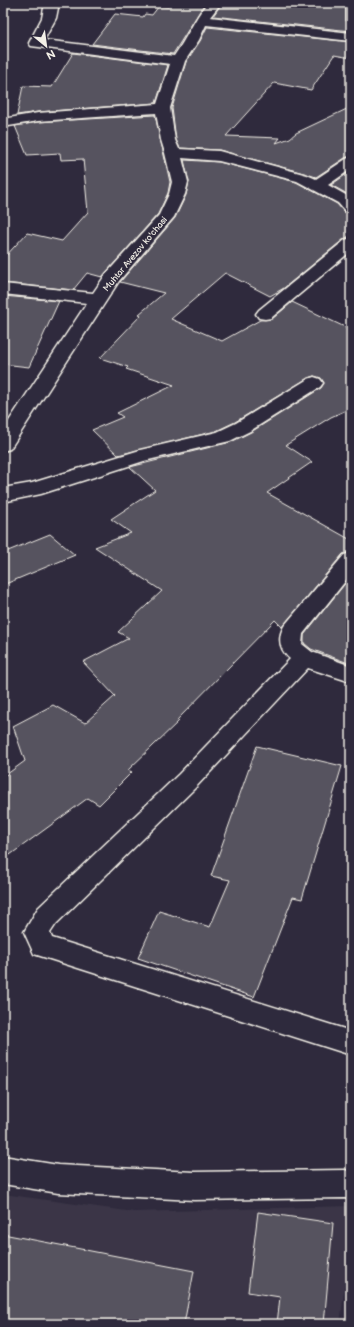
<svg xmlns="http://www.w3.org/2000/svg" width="354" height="1327" viewBox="0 0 354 1327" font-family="'Balsamiq Sans',sans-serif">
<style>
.built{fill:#3b3647}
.building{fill:#56525f;stroke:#f4f1e8}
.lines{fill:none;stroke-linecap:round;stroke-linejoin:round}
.minor-casing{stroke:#f4f1e8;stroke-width:3}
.minor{fill:#2f2a3d;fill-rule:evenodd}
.labels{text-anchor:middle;stroke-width:3;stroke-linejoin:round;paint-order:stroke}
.far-street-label{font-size:9px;fill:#f4f1e8;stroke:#2f2a3d}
</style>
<rect width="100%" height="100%" fill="#2f2a3d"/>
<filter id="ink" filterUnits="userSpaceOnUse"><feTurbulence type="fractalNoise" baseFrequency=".025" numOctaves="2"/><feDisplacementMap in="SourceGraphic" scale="8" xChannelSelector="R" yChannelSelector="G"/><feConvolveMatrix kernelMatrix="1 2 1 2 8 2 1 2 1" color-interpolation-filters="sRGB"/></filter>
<g filter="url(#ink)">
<path class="built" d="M 3,1194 L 134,1212 L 351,1206 L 351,1232 L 340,1324 L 3,1324 Z"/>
<path class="building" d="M 172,3 L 205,3 L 173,54 L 92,44 L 115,14 L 143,17 L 145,14 L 152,15 L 159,6 L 168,7 Z
M 222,3 L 346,5 L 346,21 L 351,21 L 351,31 L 213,16 Z
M 207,27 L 351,42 L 351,58 L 334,55 L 311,90 L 274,83 L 226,136 L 280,138 L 276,143 L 290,138 L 296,133 L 351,107 L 351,156 L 345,158 L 316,177 L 307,174 L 219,150 L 180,148 L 176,140 L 172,108 L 186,62 L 200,41 Z
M 73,53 L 168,65 L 156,103 L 38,112 L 17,115 L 23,86 L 52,87 Z
M 155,115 L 170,182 L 168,193 L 158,214 L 102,277 L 87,273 L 73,290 L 3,283 L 3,259 L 27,233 L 62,241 L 88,212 L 83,159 L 61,160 L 60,153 L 27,155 L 15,126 L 38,122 Z
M 184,160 L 219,162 L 296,182 L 337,204 L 344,212 L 351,214 L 351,235 L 344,239 L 284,288 L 270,296 L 225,273 L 171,319 L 222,341 L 260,320 L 272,319 L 292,302 L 351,330 L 351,408 L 331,417 L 286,445 L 312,462 L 267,493 L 351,540 L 351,552 L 343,554 L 282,627 L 275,620 L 177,720 L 179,721 L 128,770 L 132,772 L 99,805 L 88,798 L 3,860 L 3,777 L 25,761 L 13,726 L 53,705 L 85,723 L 115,696 L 83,662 L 129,638 L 118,632 L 162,591 L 95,547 L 131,533 L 111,519 L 155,490 L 130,467 L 231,442 L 251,432 L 321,388 L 324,383 L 321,378 L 314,376 L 308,378 L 235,422 L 216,431 L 118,455 L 92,430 L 123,417 L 117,413 L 174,385 L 126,369 L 128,367 L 100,358 L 141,315 L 139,314 L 164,293 L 120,282 L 175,218 L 186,195 L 189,182 Z
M 351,171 L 351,196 L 331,185 Z
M 3,296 L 59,301 L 29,367 L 3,364 Z
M 50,534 L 75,555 L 3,585 L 3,553 Z
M 351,576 L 351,664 L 311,649 L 304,643 L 304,635 Z
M 257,746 L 342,766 L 302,899 L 293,897 L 254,997 L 138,958 L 159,911 L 210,927 L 230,880 L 211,876 Z
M 258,1212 L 333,1223 L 324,1324 L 277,1324 L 280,1297 L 248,1292 Z
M 3,1234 L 194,1271 L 184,1324 L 3,1324 Z"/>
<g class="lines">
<defs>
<path id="minor" d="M 45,3 L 59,3 L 56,18 L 44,40 L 174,56 C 186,39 194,20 207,3 L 221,3 L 210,17 L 351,33 L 351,41 L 206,25 L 199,40 L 185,61 L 170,108 L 175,140 L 179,149 L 219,151 L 307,175 L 316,179 L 346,159 L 351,157 L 351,169 L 328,185 L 351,198 L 351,213 L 345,211 L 338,203 L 297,181 L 219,161 L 182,158 L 188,182 L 185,194 L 174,217 L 119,281 L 10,449 L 3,451 L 3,430 L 87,303 L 3,294 L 3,284 L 93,293 L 106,274 L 159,215 L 169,194 L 172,182 L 165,153 L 161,140 L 156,113 L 38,121 L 3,127 L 3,119 L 38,113 L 157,104 L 170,64 L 31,46 L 29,43 L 42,18 Z
M 351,238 L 351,251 L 271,318 L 265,319 L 259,318 L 256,314 L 259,310 L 345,240 Z
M 314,377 L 320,379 L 323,383 L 320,387 L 250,431 L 230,441 L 144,461 L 41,494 L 3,502 L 3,488 L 32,483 L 140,450 L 217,432 L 236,423 L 308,379 Z
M 351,553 L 351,574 L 303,634 L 302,644 L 312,652 L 351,666 L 351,682 L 308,668 L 195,788 L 56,924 L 50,933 L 52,938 L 351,1031 L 351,1055 L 34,954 L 24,932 L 38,908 L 179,774 L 290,659 C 280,650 277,639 284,626 L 344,555 Z
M 3,1156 L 58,1165 L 194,1172 L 345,1170 L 351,1172 L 351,1200 L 345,1198 L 194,1200 L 58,1193 L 3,1184 Z"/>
</defs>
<use href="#minor" class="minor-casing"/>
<use href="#minor" class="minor"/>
</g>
</g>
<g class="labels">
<g class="far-street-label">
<text transform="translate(135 254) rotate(-50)" y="3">Muhtar Avezov ko'chasi</text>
</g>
</g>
<rect width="354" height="1327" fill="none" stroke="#2f2a3d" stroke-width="16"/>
<rect x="8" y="8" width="338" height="1311" fill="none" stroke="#f4f1e8" stroke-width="1.5" filter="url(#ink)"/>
<g transform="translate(46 46) rotate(151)" stroke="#2f2a3d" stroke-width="3" paint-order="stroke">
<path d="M0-3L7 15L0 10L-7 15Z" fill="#f4f1e8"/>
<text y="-6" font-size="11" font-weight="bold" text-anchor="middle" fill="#f4f1e8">N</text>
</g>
</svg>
